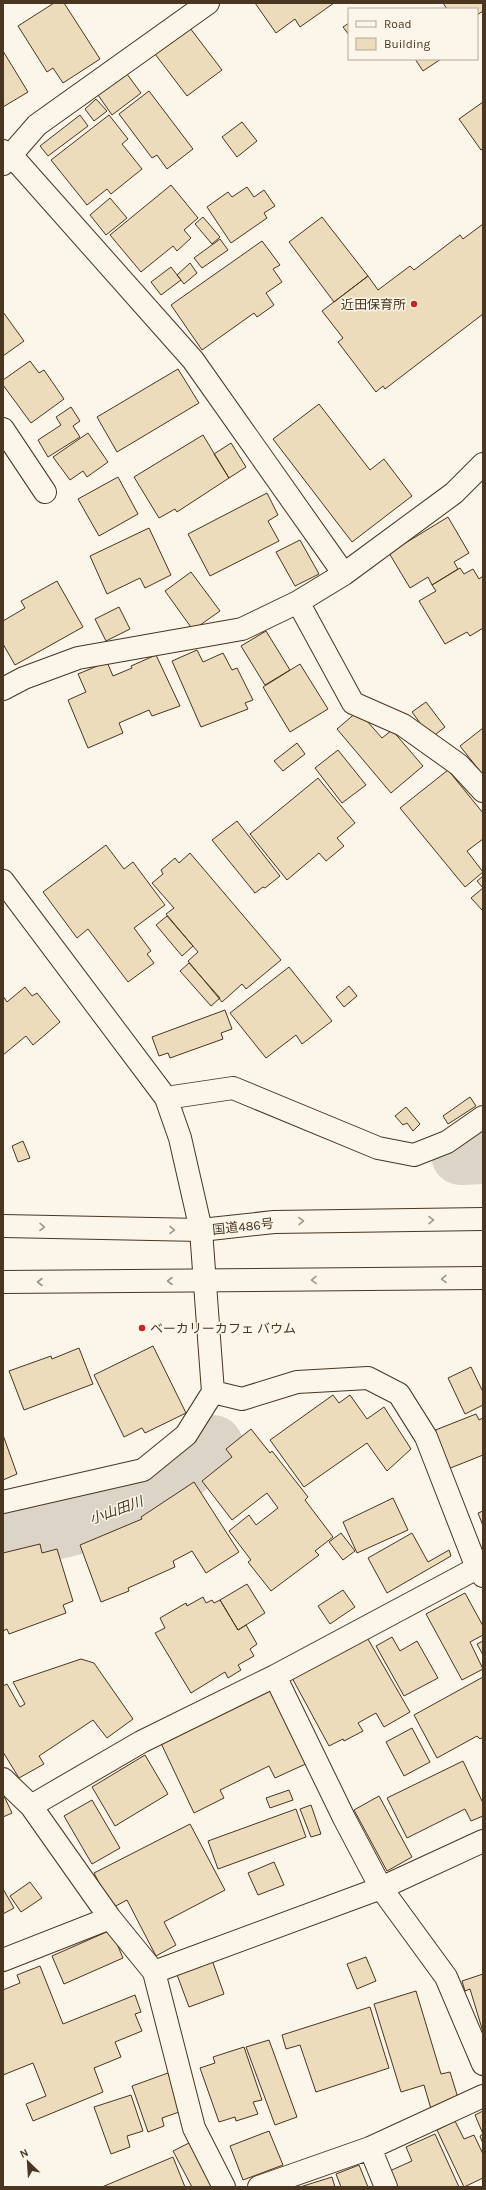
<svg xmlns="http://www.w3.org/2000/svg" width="486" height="2190" viewBox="0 0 486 2190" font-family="Karla,'Noto Sans JP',sans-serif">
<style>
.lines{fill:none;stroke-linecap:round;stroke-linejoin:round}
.river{stroke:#dcd4c6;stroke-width:60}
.building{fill:#ecdcbc;stroke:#4a3520}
.minor-casing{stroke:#4a3520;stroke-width:24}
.trunk-casing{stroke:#4a3520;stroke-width:24}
.minor{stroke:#fbf6e9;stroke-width:22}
.trunk{stroke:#fbf6e9;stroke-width:22}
.oneway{stroke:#a29684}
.poi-dot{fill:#c62828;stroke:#fbf6e9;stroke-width:1.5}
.labels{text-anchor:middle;stroke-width:3;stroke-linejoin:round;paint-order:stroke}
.poi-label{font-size:13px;fill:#4a3520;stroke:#fbf6e9;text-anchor:end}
.street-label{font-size:13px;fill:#4a3520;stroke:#fbf6e9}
.water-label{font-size:14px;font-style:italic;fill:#4a3520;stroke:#fbf6e9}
</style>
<rect width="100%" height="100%" fill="#fbf6e9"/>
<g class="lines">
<path class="river" d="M 461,1155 L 483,1154
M 3,1542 L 74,1525 L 144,1502 L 213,1445"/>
</g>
<path class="building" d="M 54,3 L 64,3 L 100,59 L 63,83 L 53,68 L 47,72 L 18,26 Z
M 255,3 L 334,3 L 300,27 L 295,19 L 276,33 Z
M 443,3 L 483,3 L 483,11 L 477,15 L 477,9 L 447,9 Z
M 349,23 L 349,35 L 343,27 Z
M 190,28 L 222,70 L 187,96 L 155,54 Z
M 3,51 L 28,92 L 3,107 Z
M 415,59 L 441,59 L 423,71 Z
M 127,74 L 141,93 L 112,115 L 98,95 Z
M 149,91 L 193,149 L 167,169 L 157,155 L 152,158 L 119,114 Z
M 96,99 L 107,111 L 94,121 L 85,109 Z
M 483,102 L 483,149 L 481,150 L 459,119 Z
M 80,115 L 88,126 L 48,156 L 40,146 Z
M 109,115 L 128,139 L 122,144 L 142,169 L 111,194 L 107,189 L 87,205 L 51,160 Z
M 242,122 L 257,141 L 237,157 L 222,137 Z
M 171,185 L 198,218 L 184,230 L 191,238 L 177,251 L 173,246 L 141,272 L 110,235 Z
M 247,187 L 254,197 L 264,190 L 275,206 L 264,213 L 267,218 L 231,243 L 207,207 L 228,192 L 232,197 Z
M 110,198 L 127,218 L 106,235 L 90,215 Z
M 203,217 L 220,237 L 212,244 L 195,224 Z
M 322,217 L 368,276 L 334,302 L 289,242 Z
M 483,224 L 483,314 L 385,389 L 383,386 L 376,392 L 338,342 L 343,338 L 322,311 L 368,276 L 378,290 L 410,266 L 414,270 L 460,235 L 463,239 Z
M 220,239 L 228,250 L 202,268 L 194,258 Z
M 262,241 L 280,265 L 273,269 L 282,282 L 266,293 L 274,305 L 257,317 L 254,313 L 202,350 L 171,305 Z
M 190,263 L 197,273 L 184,284 L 177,275 Z
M 171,267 L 181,280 L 161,295 L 151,282 Z
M 3,312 L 24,341 L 3,356 Z
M 30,361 L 39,373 L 44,370 L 64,399 L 31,423 L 3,385 L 3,380 Z
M 178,369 L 199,403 L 117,452 L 97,417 Z
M 319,404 L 370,470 L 384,459 L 412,496 L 352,542 L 273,439 Z
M 71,407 L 80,421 L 73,426 L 80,437 L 48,457 L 38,440 L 61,425 L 56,417 Z
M 88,433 L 108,462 L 87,477 L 83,471 L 70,480 L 53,457 Z
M 203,435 L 229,478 L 177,512 L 175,509 L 159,518 L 134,477 Z
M 231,443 L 246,467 L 229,478 L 214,454 Z
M 118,477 L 138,514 L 99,536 L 78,499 Z
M 267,493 L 278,515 L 268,521 L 279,541 L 210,576 L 188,534 Z
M 448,517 L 469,553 L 454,562 L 458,569 L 432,585 L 428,577 L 410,588 L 389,553 Z
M 149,528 L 171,575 L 145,588 L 140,578 L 107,594 L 90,556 Z
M 300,540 L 319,574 L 295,586 L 276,552 Z
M 460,568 L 464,574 L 473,569 L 479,579 L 483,576 L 483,628 L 470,636 L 467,632 L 445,644 L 419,601 L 436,591 L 432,585 Z
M 191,572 L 220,611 L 193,630 L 165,591 Z
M 57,581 L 83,627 L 15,665 L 3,644 L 3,621 L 25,608 L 21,601 Z
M 119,607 L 130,629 L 106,641 L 95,619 Z
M 266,631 L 290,670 L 265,685 L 241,646 Z
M 197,650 L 203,662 L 223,653 L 232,670 L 237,668 L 253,700 L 245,703 L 248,709 L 201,727 L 172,661 Z
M 156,655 L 180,706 L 152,716 L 149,710 L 119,723 L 123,733 L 88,748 L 68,700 L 86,692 L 78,674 L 107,662 L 113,676 L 132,668 L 131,666 Z
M 300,664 L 328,709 L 290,732 L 263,687 Z
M 426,702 L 445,727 L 431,738 L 412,712 Z
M 358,711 L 382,738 L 392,730 L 423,766 L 391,793 L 337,729 Z
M 483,728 L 483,775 L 460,746 Z
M 297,743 L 305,754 L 283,771 L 274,761 Z
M 338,750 L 366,785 L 342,803 L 315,768 Z
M 448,770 L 483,813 L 483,839 L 467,851 L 483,872 L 465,887 L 400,808 Z
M 318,778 L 355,823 L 337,838 L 344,846 L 326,861 L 319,853 L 287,880 L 250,834 Z
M 237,821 L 280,876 L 265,888 L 263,887 L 255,893 L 212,840 Z
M 106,845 L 124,869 L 133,862 L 165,905 L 134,928 L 151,951 L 147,954 L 154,963 L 128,982 L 88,929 L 77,938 L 43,892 Z
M 190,853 L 281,960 L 246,989 L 242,984 L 222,1002 L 188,961 L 198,952 L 166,914 L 174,908 L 152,883 L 163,874 L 161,870 L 175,858 L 179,863 Z
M 483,876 L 483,888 L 477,881 Z
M 483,888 L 483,911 L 471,898 Z
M 167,916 L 193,946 L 182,956 L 156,925 Z
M 189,963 L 220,998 L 211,1006 L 180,971 Z
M 289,967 L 332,1021 L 302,1044 L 296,1035 L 266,1058 L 230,1013 Z
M 349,986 L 357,996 L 344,1007 L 336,997 Z
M 25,987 L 32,996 L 37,993 L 60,1022 L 33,1045 L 26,1036 L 3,1055 L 3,996 L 7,1002 Z
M 225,1010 L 232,1029 L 221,1033 L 223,1039 L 170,1058 L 168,1053 L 159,1056 L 152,1037 Z
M 470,1097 L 476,1106 L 448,1124 L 443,1116 Z
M 406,1107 L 420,1124 L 413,1131 L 407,1123 L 403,1125 L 395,1116 Z
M 23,1141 L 30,1158 L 18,1162 L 12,1146 Z
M 153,1346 L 186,1413 L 145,1433 L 142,1428 L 124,1437 L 94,1375 Z
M 79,1348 L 93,1384 L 24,1410 L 9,1371 L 51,1356 L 52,1359 Z
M 471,1367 L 483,1392 L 483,1405 L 465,1414 L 448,1378 Z
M 333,1395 L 339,1403 L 350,1395 L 367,1419 L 384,1407 L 411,1449 L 387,1471 L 367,1443 L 304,1487 L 270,1440 Z
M 476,1414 L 479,1420 L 483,1418 L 483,1455 L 448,1469 L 433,1431 Z
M 251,1429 L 270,1453 L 272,1451 L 308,1497 L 305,1500 L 333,1537 L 315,1551 L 319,1555 L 271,1591 L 248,1562 L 251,1560 L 229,1531 L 249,1515 L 256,1525 L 278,1508 L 267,1493 L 232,1520 L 202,1481 L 232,1457 L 226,1449 Z
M 3,1435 L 17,1474 L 3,1480 Z
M 194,1482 L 239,1552 L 206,1573 L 192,1551 L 173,1561 L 175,1567 L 128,1588 L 129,1591 L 101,1602 L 80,1545 L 142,1519 L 141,1517 Z
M 393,1498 L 408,1530 L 357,1553 L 343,1522 Z
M 483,1511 L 483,1526 L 478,1513 Z
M 341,1533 L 355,1551 L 343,1560 L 329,1542 Z
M 412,1533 L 428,1562 L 449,1550 L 451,1556 L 387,1593 L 368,1558 Z
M 40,1544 L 42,1553 L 57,1549 L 73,1601 L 63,1605 L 66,1613 L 9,1634 L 7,1629 L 3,1631 L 3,1553 Z
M 247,1584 L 265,1613 L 238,1630 L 220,1600 Z
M 343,1590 L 355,1607 L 330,1624 L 318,1606 Z
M 465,1593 L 483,1626 L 483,1635 L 470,1642 L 483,1669 L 462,1680 L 426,1614 Z
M 203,1597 L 206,1603 L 212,1600 L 214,1603 L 220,1600 L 238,1630 L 246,1625 L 257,1644 L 250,1649 L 254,1656 L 238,1665 L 241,1670 L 228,1678 L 225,1672 L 191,1693 L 155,1633 L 165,1628 L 160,1618 L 186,1603 L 187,1606 Z
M 365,1634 L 410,1712 L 384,1727 L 376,1713 L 358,1723 L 363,1731 L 344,1741 L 343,1739 L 329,1746 L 291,1676 Z
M 392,1637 L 400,1651 L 417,1641 L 438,1678 L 404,1696 L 376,1646 Z
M 483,1641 L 483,1655 L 477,1644 Z
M 81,1659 L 94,1663 L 133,1719 L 107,1738 L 93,1720 L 39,1756 L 44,1764 L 19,1778 L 3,1752 L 3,1686 L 7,1684 L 20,1707 L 25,1704 L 13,1682 Z
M 483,1677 L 483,1737 L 480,1739 L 477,1736 L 437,1758 L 414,1715 Z
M 272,1685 L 310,1762 L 275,1778 L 269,1766 L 220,1790 L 224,1798 L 194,1813 L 159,1739 Z
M 412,1728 L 430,1762 L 404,1776 L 386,1742 Z
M 145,1755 L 168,1794 L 115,1826 L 92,1787 Z
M 463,1761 L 483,1803 L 483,1816 L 471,1821 L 465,1809 L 407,1838 L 387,1798 Z
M 289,1790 L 293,1800 L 270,1808 L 266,1798 Z
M 3,1794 L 12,1813 L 3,1817 Z
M 379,1796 L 412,1857 L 387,1871 L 354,1810 Z
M 92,1800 L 120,1848 L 92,1864 L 64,1816 Z
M 311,1805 L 321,1834 L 311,1837 L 300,1809 Z
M 296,1809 L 306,1837 L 218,1869 L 208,1841 Z
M 190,1824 L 225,1890 L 164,1922 L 176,1945 L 156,1956 L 127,1900 L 112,1908 L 94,1873 Z
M 274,1862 L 284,1885 L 258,1895 L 248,1873 Z
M 30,1882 L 42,1898 L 21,1912 L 10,1896 Z
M 3,1889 L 14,1908 L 3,1914 Z
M 111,1930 L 123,1958 L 64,1984 L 52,1956 Z
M 366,1957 L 376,1981 L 357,1989 L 347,1964 Z
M 212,1960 L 224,1994 L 189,2007 L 176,1972 Z
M 40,1966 L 63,2024 L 135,1995 L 141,2012 L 135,2014 L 142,2031 L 115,2042 L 121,2057 L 94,2068 L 103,2092 L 33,2121 L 26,2104 L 46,2096 L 33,2063 L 3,2075 L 3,1990 L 20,1983 L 17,1975 Z
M 483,1974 L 483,2032 L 470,1989 L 465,1991 L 462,1981 Z
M 416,1991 L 441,2074 L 450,2072 L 459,2101 L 431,2109 L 424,2085 L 401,2092 L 374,2004 Z
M 370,2007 L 389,2068 L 316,2092 L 300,2045 L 286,2049 L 282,2035 Z
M 269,2040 L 297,2117 L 275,2125 L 246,2047 Z
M 244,2047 L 262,2100 L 253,2102 L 258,2114 L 236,2121 L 235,2117 L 219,2122 L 200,2068 L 215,2063 L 213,2057 Z
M 168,2073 L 182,2111 L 162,2118 L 164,2126 L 148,2132 L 132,2086 Z
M 131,2095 L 143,2131 L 127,2136 L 130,2147 L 111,2154 L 94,2107 Z
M 483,2111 L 483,2144 L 480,2136 L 483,2134 L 475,2115 Z
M 455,2121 L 464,2139 L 474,2135 L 483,2154 L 483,2178 L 464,2187 L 437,2130 Z
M 269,2131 L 283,2165 L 243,2180 L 230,2146 Z
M 435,2134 L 459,2187 L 392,2187 L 385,2173 L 412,2161 L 406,2147 Z
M 191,2142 L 215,2187 L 192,2187 L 173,2151 Z
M 173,2157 L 185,2187 L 102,2187 Z
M 359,2165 L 368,2187 L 341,2187 L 336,2174 Z
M 332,2177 L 335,2187 L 300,2187 Z"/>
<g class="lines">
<defs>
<path id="minor" d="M 3,151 L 11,155 L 193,360 L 344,574
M 3,164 L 37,125 L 208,3
M 3,429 L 45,492
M 298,602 L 353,703 L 403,725 L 459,765 L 483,791
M 3,689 L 24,678 L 78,658 L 242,629 L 298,602 L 344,574 L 454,493 L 483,464
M 3,881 L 166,1098 L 180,1138 L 201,1230 L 213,1392 L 186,1435 L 143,1470 L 3,1502
M 166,1098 L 233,1088 L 378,1148 L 414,1155 L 447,1142 L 483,1117
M 213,1392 L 242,1399 L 297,1382 L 368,1378 L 399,1394 L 426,1437 L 477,1568 L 483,1576
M 275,1676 L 344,1818 L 381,1888 L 446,1977 L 483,2064
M 3,1779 L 31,1806 L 110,1918 L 154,1972 L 194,2128 L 224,2187
M 31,1806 L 141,1742 L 275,1676 L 477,1568
M 3,1960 L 110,1918
M 154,1972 L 381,1888 L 483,1841
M 370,2148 L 386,2187
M 259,2187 L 370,2148 L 483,2096"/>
<path id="trunk" d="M 3,1226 L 201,1230 L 274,1222 L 483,1219
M 3,1282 L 483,1278"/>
</defs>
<use href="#minor" class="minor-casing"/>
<use href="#trunk" class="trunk-casing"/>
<use href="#minor" class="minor"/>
<use href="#trunk" class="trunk"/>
</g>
<defs><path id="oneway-chevron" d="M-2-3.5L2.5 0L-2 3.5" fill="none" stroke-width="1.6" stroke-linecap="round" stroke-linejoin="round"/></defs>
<g class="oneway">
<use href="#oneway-chevron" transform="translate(431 1220) rotate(-1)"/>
<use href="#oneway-chevron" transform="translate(301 1221) rotate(-1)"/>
<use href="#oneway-chevron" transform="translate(42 1227) rotate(1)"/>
<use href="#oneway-chevron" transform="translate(172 1230) rotate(1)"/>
<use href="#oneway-chevron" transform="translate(444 1279) rotate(179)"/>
<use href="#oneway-chevron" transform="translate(314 1280) rotate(179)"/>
<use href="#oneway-chevron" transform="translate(170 1281) rotate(180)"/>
<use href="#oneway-chevron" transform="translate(40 1282) rotate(180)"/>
</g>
<g class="poi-dot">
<circle cx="414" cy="304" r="4"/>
<circle cx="142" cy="1328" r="4"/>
</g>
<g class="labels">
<g class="poi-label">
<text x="406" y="309">近田保育所</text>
<text x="150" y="1333" text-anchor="start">ベーカリーカフェ バウム</text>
</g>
<g class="street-label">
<text transform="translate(243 1226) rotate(-6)" y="5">国道486号</text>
</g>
<g class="water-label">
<text transform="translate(116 1510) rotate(-20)" y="5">小山田川</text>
</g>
</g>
<rect width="486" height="2190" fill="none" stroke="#4a3520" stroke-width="8"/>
<rect x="348" y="8" width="130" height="52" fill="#fbf6e9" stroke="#b4a999"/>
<rect x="356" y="21" width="20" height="6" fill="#fbf6e9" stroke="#b4a999"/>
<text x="384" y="28" font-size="12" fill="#4a3520">Road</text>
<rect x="356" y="38" width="20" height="12" fill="#ecdcbc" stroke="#b4a999"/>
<text x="384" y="48" font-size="12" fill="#4a3520">Building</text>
<g transform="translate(28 2162) rotate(335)" stroke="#fbf6e9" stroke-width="3" paint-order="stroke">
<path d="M0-3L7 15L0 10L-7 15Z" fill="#4a3520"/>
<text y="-6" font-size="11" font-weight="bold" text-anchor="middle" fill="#4a3520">N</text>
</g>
</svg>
